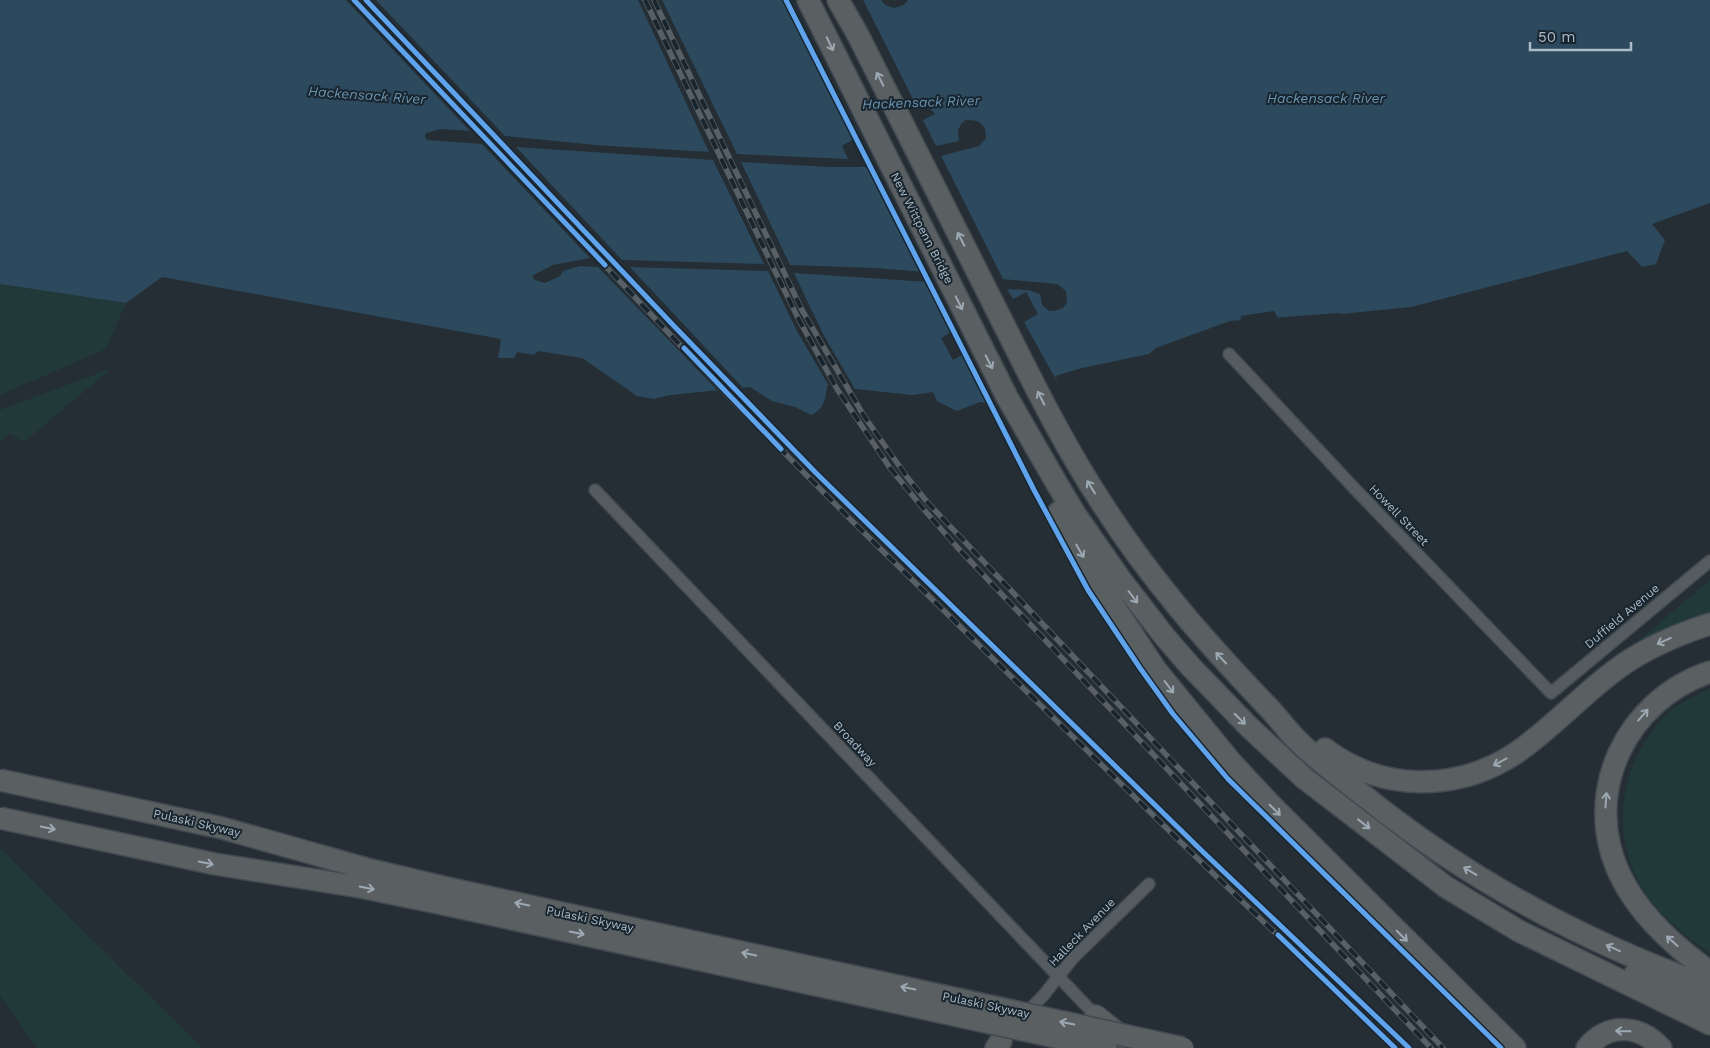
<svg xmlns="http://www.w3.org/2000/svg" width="1710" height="1048" viewBox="0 0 1710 1048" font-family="'Work Sans',sans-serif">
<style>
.green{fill:#213939}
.water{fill:#2d495d}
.pier{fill:#242e34;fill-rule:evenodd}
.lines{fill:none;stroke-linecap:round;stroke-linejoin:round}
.street-casing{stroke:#41484c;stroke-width:14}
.highway-casing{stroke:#404a50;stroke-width:24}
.street{stroke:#545c62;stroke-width:11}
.highway{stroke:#5a5f61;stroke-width:21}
.rail-casing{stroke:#585f65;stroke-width:5.5}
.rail{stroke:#18252f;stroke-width:4;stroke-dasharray:11;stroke-linecap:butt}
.highway-bridge-casing{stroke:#404a50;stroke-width:24;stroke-linecap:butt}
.highway-bridge{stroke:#5a5f61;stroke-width:21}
.cycleway-casing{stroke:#18252f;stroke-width:8}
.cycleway{stroke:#60a3ed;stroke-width:5}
.oneway{stroke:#9ca9b3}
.labels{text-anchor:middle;stroke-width:4;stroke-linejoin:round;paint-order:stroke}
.street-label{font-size:12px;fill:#acbbc7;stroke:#18252f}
.water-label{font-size:14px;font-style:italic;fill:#6992ae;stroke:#18252f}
</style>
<rect width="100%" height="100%" fill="#242e34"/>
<path class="green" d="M 0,284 L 126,303 L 106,349 L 0,395 Z
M 112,368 L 24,442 L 9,433 L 0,442 L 0,410 Z
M 1710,580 L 1710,613 L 1688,618 L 1617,659 Z
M 1710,688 L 1710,953 C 1686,937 1663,918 1646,894 C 1612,843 1616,778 1653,730 C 1656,725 1660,720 1665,716 C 1678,703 1694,696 1710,688 Z
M 0,849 L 2,850 L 202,1048 L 37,1048 L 0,996 Z"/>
<path class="water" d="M 0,0 L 1710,0 L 1710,203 L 1652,224 L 1665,240 L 1656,264 L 1642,267 L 1627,251 L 1411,307 L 1341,314 L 1339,313 L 1230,321 L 1156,348 L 1149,354 L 1082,368 L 1055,376 L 1070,410 L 1001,405 L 980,402 L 957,411 L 937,401 L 933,392 L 912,395 L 827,386 C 826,398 824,410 811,415 L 795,407 L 772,401 L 750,387 L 670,395 L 654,399 L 637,396 L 582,358 L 538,351 L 534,355 L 517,352 L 514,358 L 498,358 L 501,339 L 162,277 L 126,303 L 0,284 Z"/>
<path class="pier" d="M 346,0 L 376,0 L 505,136 L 595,145 L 709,152 L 638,0 L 662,0 L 737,154 L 848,159 L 842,146 L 856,138 L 783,0 L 863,0 L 917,107 L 925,103 L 935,114 L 923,120 L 936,146 L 959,141 L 958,130 L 962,123 L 966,120 L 978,121 L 985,128 L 986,138 L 979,146 L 941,156 L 1003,279 L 1057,284 L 1066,291 L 1067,303 L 1063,308 L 1054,311 L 1049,311 L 1042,305 L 1040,294 L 1028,290 L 1007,289 L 1013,299 L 1026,292 L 1038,314 L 1024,322 L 1070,405 L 1072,411 L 1070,413 L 990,406 L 964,354 L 953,360 L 941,338 L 953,331 L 929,282 L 794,273 L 823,334 L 856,391 L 830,388 L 797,331 L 768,271 L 630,267 L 745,390 L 719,392 L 598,267 L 580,266 L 563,271 L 560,276 L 545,283 L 535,280 L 532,276 L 553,265 L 590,258 L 482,144 L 427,140 L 425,137 L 426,133 L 441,129 L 470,131 ZM 516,147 L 713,160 L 764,264 L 622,260 ZM 741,162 L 829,167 L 871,167 L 924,272 L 875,268 L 790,265 Z
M 881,0 L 908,0 L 904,5 L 894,8 L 885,5 Z
M 1274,311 L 1277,316 L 1278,320 L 1240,323 L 1241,316 Z"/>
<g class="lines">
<defs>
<path id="street" d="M 1229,354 L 1354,488 L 1551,693 L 1710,561
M 595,490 L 1096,1016
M 1024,1015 L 1043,996 L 1073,958 L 1149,884"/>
<path id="highway" d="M 808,0 L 1007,397 L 1057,484 L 1075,514 L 1121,580 L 1165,637 L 1191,667 L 1249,727 L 1304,778 L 1446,887 L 1519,931 L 1710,1024
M 838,0 L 858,35 C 903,123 947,212 992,301 C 1027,370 1060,440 1103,505 C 1151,580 1205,641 1266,705 C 1277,716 1286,729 1297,740 C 1317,760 1341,778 1363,795 C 1467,879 1584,942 1710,987
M 1059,512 L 1110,600 L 1156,670 L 1231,762 L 1271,805 L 1515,1048
M 1710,672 C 1626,700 1581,793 1620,875 C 1639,915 1675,947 1710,972
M 1325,749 C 1382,792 1457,792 1516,753 C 1554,727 1584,692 1621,666 C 1648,647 1679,634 1710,624
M 1635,974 L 1710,1002
M 1096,1016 L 1122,1037
M 996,1048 L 1001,1041
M 1587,1048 C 1608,1023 1639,1024 1661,1048"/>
</defs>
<use href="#street" class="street-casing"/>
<use href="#highway" class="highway-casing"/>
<use href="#street" class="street"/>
<use href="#highway" class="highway"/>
<defs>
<path id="rail" d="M 354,0 L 731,399 L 848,517 L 1196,857 L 1395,1048
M 366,0 L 673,325 L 816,473 L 1202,851 L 1409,1048
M 645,0 L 773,267 L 799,320 L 837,389 L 890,468 L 926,512 L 957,547 L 1431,1048
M 654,0 L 802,310 L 864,416 L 907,477 L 928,503 L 1021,601 L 1443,1048"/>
</defs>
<use href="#rail" class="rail-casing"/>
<use href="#rail" class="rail"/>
<defs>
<path id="highway-bridge" d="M 0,780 L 222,828 L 371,870 L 447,888 L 1183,1048
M 0,818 L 215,864 L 360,887 L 443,904 L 1106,1048"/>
</defs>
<use href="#highway-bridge" class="highway-bridge-casing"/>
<use href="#highway-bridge" class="highway-bridge"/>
<defs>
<path id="cycleway" d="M 354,0 L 605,265
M 366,0 L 673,325 L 816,473 L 1202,851 L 1409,1048
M 786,0 L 1034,490 L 1088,590 L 1140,668 L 1173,714 L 1228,779 L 1501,1048
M 684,348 L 781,449
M 1278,935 L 1395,1048"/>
</defs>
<use href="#cycleway" class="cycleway-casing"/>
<use href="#cycleway" class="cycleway"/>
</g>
<defs><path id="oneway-shaft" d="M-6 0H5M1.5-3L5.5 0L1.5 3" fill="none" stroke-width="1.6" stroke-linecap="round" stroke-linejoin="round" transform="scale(1.25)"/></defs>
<g class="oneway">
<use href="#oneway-shaft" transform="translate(830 44) rotate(64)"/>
<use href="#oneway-shaft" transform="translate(880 79) rotate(-117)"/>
<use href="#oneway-shaft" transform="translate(961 239) rotate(-117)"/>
<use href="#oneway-shaft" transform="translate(959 303) rotate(63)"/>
<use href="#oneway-shaft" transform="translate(989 362) rotate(63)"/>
<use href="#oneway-shaft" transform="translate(1041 398) rotate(-117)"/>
<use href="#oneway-shaft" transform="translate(1091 487) rotate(-122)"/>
<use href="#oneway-shaft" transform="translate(1080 551) rotate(60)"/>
<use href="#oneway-shaft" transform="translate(1133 597) rotate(53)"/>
<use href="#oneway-shaft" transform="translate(1664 641) rotate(156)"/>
<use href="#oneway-shaft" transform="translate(1221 658) rotate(-133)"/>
<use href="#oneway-shaft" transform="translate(1169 687) rotate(53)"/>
<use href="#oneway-shaft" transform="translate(1643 715) rotate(-49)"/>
<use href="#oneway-shaft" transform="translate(1240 719) rotate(45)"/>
<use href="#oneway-shaft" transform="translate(1500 762) rotate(152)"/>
<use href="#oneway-shaft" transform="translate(1606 800) rotate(-86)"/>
<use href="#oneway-shaft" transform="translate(1275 810) rotate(45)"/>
<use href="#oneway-shaft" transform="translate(1364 824) rotate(38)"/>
<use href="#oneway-shaft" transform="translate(48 828) rotate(12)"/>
<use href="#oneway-shaft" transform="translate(206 863) rotate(12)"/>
<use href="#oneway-shaft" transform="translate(1470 871) rotate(-149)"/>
<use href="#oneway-shaft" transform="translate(367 888) rotate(11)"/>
<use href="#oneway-shaft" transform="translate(522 904) rotate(-168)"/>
<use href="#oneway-shaft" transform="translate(577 933) rotate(12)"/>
<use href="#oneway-shaft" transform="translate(1402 936) rotate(45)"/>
<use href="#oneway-shaft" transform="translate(1672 941) rotate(-138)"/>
<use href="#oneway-shaft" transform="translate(1613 948) rotate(-156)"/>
<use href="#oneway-shaft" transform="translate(749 954) rotate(-168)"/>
<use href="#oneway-shaft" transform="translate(908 988) rotate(-168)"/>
<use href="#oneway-shaft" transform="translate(1067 1023) rotate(-168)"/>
<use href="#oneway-shaft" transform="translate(1623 1031) rotate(-179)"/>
</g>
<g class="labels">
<g class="street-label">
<text transform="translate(922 228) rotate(63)" y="4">New Wittpenn Bridge</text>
<text transform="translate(1399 515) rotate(46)" y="4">Howell Street</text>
<text transform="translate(1622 616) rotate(-40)" y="4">Duffield Avenue</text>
<text transform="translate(855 744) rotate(47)" y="4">Broadway</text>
<text transform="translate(197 823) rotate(13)" y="4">Pulaski Skyway</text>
<text transform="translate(590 919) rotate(12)" y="4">Pulaski Skyway</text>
<text transform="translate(1082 932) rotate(-46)" y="4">Halleck Avenue</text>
<text transform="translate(986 1005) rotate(12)" y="4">Pulaski Skyway</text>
</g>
<g class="water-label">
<text transform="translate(367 95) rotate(4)" y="5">Hackensack River</text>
<text x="1326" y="103">Hackensack River</text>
<text transform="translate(921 102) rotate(-2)" y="5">Hackensack River</text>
</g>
</g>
<path d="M1530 42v8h101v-8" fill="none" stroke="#acbbc7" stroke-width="2.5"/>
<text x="1538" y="42" font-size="15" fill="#acbbc7" stroke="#18252f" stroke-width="4" paint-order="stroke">50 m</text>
</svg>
